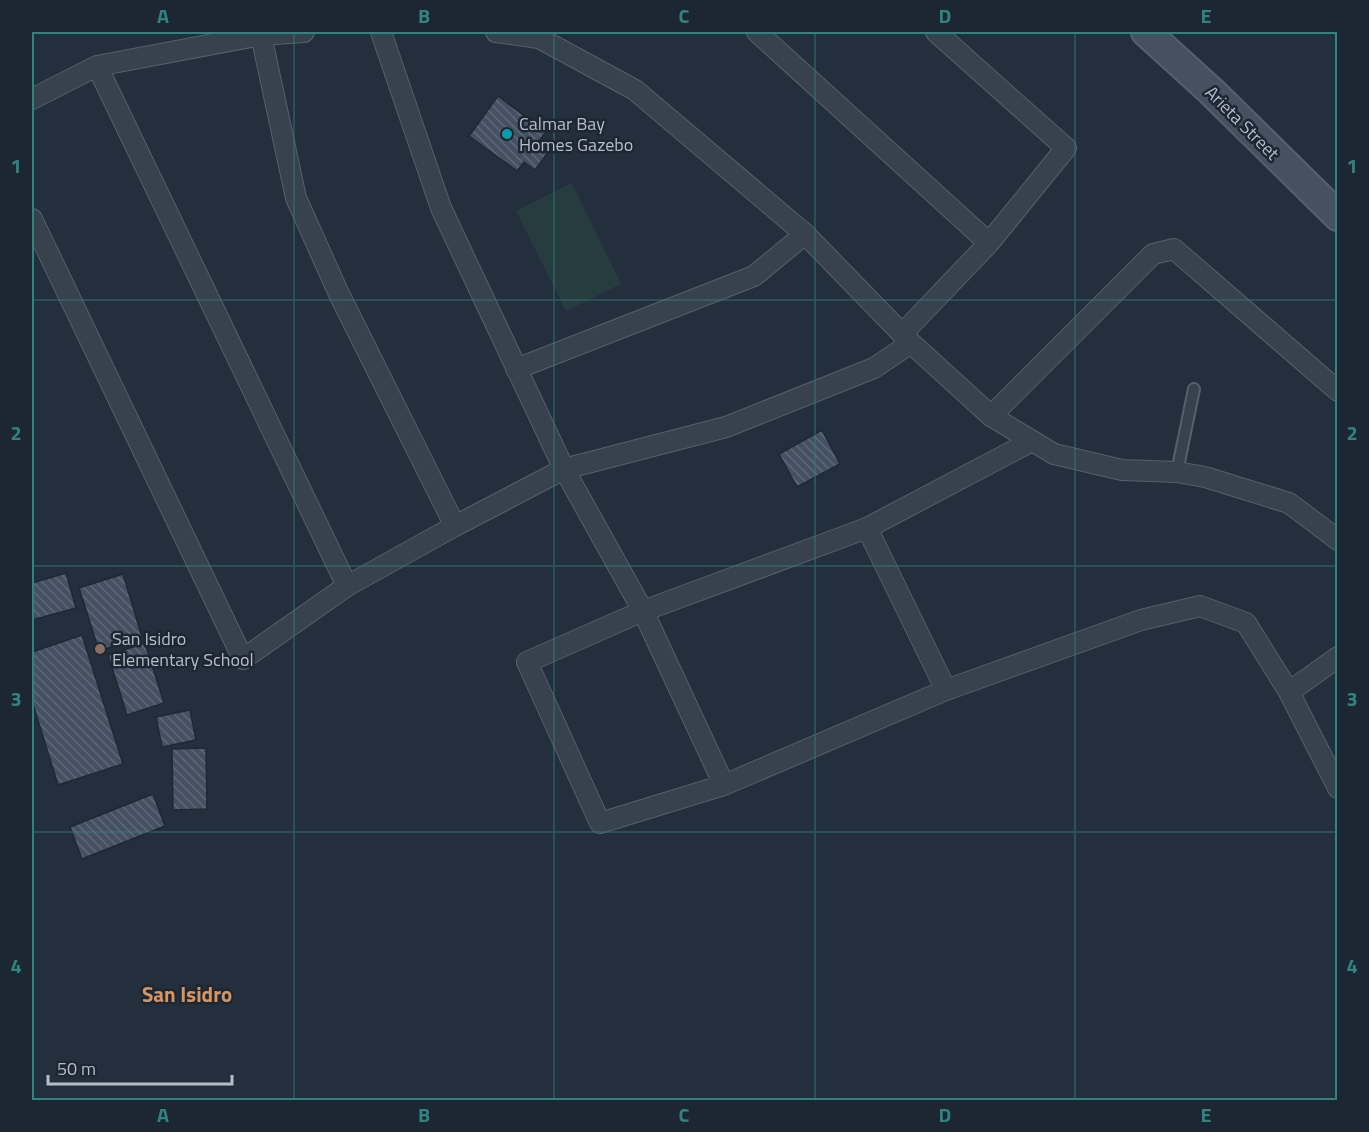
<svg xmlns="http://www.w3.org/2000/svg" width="1369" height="1132" viewBox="0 0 1369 1132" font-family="'Titillium Web',sans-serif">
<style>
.green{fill:#263c3f}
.building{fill:url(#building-back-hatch);stroke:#1f2835;stroke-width:1.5}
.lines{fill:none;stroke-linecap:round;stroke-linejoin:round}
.lane-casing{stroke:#565f6c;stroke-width:14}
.street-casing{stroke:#565f6c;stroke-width:22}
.secondary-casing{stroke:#565f6c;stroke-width:32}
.lane{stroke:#38414e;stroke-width:10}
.street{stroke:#38414e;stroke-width:20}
.secondary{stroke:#465061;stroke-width:28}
.grid{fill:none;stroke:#308480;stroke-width:1.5;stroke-opacity:0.55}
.culture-dot{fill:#0f9aa8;stroke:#1d2633;stroke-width:2}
.education-dot{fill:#8d6e63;stroke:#1d2633;stroke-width:2}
.labels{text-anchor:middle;stroke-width:5;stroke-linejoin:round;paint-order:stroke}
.street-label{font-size:18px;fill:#b4bcc9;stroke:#1d2633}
.poi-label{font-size:18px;fill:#b4bcc9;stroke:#1d2633;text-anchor:start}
.quarter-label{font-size:21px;font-weight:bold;fill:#d59563;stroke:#1d2633}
.neatline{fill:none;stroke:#308480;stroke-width:2}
.grid-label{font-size:20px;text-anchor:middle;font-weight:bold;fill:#308480}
</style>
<defs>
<pattern id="building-back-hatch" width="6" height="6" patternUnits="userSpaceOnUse" patternTransform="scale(1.5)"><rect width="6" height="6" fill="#455162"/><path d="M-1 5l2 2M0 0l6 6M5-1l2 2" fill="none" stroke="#5d6877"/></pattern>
</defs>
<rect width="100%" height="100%" fill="#242f3e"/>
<path class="green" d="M 572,183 L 621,284 L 566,311 L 516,211 Z"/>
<path class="building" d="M 498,96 L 546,132 L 539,141 L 550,150 L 535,170 L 524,162 L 517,171 L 469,136 Z
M 822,430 L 840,464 L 797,487 L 779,454 Z
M 66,573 L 76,608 L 32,620 L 32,583 Z
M 123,574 L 142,637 L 99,651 L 79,588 Z
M 82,635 L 123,764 L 58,785 L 32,701 L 32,652 Z
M 145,643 L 164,703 L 127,715 L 108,655 Z
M 190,710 L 196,740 L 162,747 L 156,717 Z
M 206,748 L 207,809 L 173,810 L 172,749 Z
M 153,794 L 165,826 L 82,859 L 70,827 Z"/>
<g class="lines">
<defs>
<path id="lane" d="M 1177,472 L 1194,389"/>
<path id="street" d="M 381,32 L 441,208 L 564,469 L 643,611 L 724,785
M 496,32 L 539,38 L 635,90 L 805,234 L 911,343 L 991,416 L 1054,454 L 1122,470 L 1177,472 L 1205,477 L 1289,503 L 1338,540
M 757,32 L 989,243
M 261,35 L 296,198 L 339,294 L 455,526
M 97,66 L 347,586
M 32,99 L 97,66 L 261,35 L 304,32
M 32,219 L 243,659 L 347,586 L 455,526 L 564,469 L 726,427 L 874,368 L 911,343
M 903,333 L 989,243 L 1066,148 L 936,32
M 516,369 L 754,276 L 805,234
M 991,416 L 1153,254 L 1174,249 L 1338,391
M 1032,441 L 867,528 L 643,611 L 527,662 L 600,823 L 724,785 L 946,690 L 1141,620 L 1200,606 L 1246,623 L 1289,692 L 1338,788
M 867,528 L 946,690
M 1289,692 L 1338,657"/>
<path id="secondary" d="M 1146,32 L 1211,91 L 1338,216"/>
</defs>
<use href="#lane" class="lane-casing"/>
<use href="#street" class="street-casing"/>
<use href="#secondary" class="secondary-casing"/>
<use href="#lane" class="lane"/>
<use href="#street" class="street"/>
<use href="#secondary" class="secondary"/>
</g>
<path class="grid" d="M 294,32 L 294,1100M 554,32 L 554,1100M 815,32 L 815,1100M 1075,32 L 1075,1100M 32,300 L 1338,300M 32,566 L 1338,566M 32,832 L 1338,832"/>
<circle class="culture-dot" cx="507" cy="134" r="6"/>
<circle class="education-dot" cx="100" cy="649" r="6"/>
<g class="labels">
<g class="street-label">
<text transform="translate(1242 123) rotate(45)" y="6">Arieta Street</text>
</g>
<g class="poi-label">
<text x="519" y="130">Calmar Bay<tspan x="519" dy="21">Homes Gazebo</tspan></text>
<text x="112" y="645">San Isidro<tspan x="112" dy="21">Elementary School</tspan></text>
</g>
<g class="quarter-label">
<text x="187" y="1002">San Isidro</text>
</g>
</g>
<rect width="1369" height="1132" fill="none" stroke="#1d2633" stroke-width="66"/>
<path d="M48 1075v9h184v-9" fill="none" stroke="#b4bcc9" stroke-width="3"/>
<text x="57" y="1075" font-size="18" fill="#b4bcc9" stroke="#1d2633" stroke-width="4.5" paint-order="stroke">50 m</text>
<rect x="33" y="33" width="1303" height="1066" class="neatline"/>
<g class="grid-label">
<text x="163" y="23">A</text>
<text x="424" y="23">B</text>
<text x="684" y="23">C</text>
<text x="945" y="23">D</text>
<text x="1206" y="23">E</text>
<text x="16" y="173">1</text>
<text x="1352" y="173">1</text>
<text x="16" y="440">2</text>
<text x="1352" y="440">2</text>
<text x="16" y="706">3</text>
<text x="1352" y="706">3</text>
<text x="16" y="973">4</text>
<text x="1352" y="973">4</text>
<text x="163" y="1122">A</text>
<text x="424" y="1122">B</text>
<text x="684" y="1122">C</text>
<text x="945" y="1122">D</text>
<text x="1206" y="1122">E</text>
</g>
</svg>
